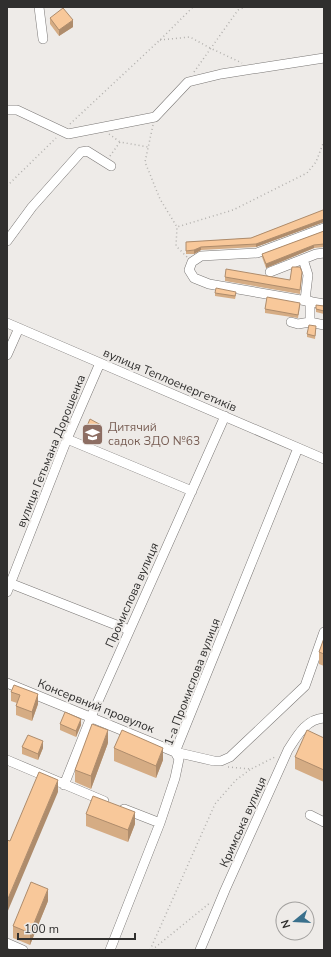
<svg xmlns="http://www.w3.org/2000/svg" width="331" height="957" viewBox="0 0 331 957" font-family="'Nunito Sans',sans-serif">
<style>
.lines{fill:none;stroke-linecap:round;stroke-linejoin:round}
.minor-casing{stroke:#7a7775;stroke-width:10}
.path{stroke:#b2b0ad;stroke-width:1.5;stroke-dasharray:1 3;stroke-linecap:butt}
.minor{stroke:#fff;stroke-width:9}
.wall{fill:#d5ac84}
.shaded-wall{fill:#ae8c6c}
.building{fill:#f8c89a;stroke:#ae8c6c}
.labels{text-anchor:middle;stroke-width:4;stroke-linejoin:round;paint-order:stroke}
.street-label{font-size:12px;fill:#302f2e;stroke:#eeebe8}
.education-label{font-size:12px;fill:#785e54;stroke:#eeebe8;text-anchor:start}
</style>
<rect width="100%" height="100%" fill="#eeebe8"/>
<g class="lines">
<defs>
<path id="minor" d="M 39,7 L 43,39
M 7,110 L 17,110 L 68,134 L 155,117 L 188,82 L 221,74 L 324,58
M 324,228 L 257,253 L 201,256 L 192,262 L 189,270 L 194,278 L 209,284 L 324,304
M 7,241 L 32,207 L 81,152 L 87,151 L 111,166
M 303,259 L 308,275 L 305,300
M 270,272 L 316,254 L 324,253
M 310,301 L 310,322 L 324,325
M 291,322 L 298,324 L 310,322
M 7,323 L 324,459
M 7,355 L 19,328
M 67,439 L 192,491
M 7,582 L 129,630
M 7,592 L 67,439 L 100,363
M 7,683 L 175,752 L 214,761 L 221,761 L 230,757 L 305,686 L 324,632
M 7,760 L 104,801
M 64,785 L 91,717 L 225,416
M 124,809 L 160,823
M 310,815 L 324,822
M 7,943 L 23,950
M 110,950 L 160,823 L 175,778 L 179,759 L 175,752 L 298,448
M 200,950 L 225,890 L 288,750 C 297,736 306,719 324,718"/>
</defs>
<use href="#minor" class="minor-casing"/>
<path class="path" d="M 160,40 L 190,37 L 210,48 L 242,63
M 194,72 L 238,10 L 245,7
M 70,124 L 161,39 L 193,7
M 153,125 L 145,162 L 160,199 L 177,227
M 109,134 L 120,142
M 110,156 L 120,142 L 148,147
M 7,186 L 56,138
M 187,257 L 176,246 L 177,227 L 233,210 L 307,173 L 316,162 L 324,141
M 228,767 L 251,769 L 275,757
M 150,950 L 215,804 L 236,780 L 251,769
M 152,950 L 211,902"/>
<use href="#minor" class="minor"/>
</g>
<path class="wall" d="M 50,18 L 73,27 L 59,36 L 50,24 Z
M 324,210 L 324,222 L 256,247 L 201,250 L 194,254 L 186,254 L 186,242 L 251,238 Z
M 324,231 L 324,247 L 314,248 L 266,268 L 262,257 L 262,254 Z
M 302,276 L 300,294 L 225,281 L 225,277 L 290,280 Z
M 215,293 L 236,295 L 235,299 L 215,296 Z
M 316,305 L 324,306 L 324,314 L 316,312 Z
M 300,306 L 298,318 L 265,313 L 265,309 Z
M 316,330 L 315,339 L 307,337 L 307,334 Z
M 101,431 L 95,444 L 84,439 L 84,433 Z
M 324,638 L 324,666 L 319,664 L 319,652 Z
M 11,692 L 38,694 L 38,704 L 32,721 L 16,715 L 16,706 L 17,703 L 11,701 Z
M 60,724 L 81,725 L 76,737 L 60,730 Z
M 324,738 L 324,782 L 295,769 L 295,757 Z
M 108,743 L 91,789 L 75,782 L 75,770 Z
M 22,747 L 43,748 L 38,760 L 22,754 Z
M 114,748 L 163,760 L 156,778 L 114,761 Z
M 86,814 L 135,824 L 128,842 L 86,826 Z
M 48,901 L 30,945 L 13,938 L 13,926 Z"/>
<path class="shaded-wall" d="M 73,20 L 73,27 L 59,36 L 59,30 Z
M 324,219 L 324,222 L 256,247 L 256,244 Z
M 314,245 L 314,248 L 266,268 L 266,264 Z
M 201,247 L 201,250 L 194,254 L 194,250 Z
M 101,425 L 101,431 L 95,444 L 95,438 Z
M 38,694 L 38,704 L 32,721 L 32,712 Z
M 81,719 L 81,725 L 76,737 L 76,731 Z
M 108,730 L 108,743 L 91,789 L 91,776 Z
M 43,741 L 43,748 L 38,760 L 38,754 Z
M 163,748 L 163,760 L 156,778 L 156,766 Z
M 58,780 L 58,792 L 7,913 L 7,901 Z
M 135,812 L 135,824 L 128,842 L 128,830 Z
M 48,889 L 48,901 L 30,945 L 30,933 Z"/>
<path class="building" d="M 63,8 L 73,20 L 59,30 L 50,18 Z
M 323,210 L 324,210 L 324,219 L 256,244 L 201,247 L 194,250 L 186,251 L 186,242 L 251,238 Z
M 324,231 L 324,244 L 314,245 L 266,264 L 262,254 Z
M 292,267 L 300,267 L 302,272 L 300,290 L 225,277 L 226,269 L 290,280 Z
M 216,288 L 236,292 L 235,296 L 215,293 Z
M 267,297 L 300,303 L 298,315 L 265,309 Z
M 316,305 L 324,306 L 324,311 L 316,309 Z
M 309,325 L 316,326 L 315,336 L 307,334 Z
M 90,419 L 101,425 L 95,438 L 84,433 Z
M 324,638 L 324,654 L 319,652 Z
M 14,685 L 38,694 L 32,712 L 16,706 L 20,695 L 11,692 Z
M 65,712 L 81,719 L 76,731 L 60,724 Z
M 92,724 L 108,730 L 91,776 L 75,770 Z
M 122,730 L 163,748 L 156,766 L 114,748 Z
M 307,730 L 324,738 L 324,770 L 295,757 Z
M 28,735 L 43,741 L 38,754 L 22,747 Z
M 39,772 L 58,780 L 7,901 L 7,840 L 10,841 Z
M 93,796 L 135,812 L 128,830 L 86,814 Z
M 31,882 L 48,889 L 30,933 L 13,926 Z"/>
<defs>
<symbol id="school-square" viewBox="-11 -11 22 22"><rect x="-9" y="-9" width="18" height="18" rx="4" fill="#8d6e63" stroke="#eeebe8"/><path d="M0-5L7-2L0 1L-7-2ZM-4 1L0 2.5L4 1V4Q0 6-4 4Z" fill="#fff"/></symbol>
</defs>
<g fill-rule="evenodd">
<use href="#school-square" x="80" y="422" width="25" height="25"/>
</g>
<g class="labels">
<g class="street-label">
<text transform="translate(170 380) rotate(23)" y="4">вулиця Теплоенергетиків</text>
<text transform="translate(51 451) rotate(-68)" y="4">вулиця Гетьмана Дорошенка</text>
<text transform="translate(132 595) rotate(-66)" y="4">Промислова вулиця</text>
<text transform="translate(192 682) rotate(-69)" y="4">1-а Промислова вулиця</text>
<text transform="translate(96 706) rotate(22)" y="4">Консервний провулок</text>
<text transform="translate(243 822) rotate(-66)" y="4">Кримська вулиця</text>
</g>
<g class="education-label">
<text x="108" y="431">Дитячий<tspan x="108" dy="14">садок ЗДО №63</tspan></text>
</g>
</g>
<rect width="331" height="957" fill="none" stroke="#302f2e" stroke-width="16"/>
<g transform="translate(295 921) rotate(252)"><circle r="19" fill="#eeebe8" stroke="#a2a09e"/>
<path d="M0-3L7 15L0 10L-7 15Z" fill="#3a708c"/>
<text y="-6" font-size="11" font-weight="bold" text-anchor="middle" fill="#302f2e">N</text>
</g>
<path d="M18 933v6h117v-6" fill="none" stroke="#302f2e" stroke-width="2"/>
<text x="24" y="933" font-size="12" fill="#302f2e" stroke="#eeebe8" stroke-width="3" paint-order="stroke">100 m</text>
</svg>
